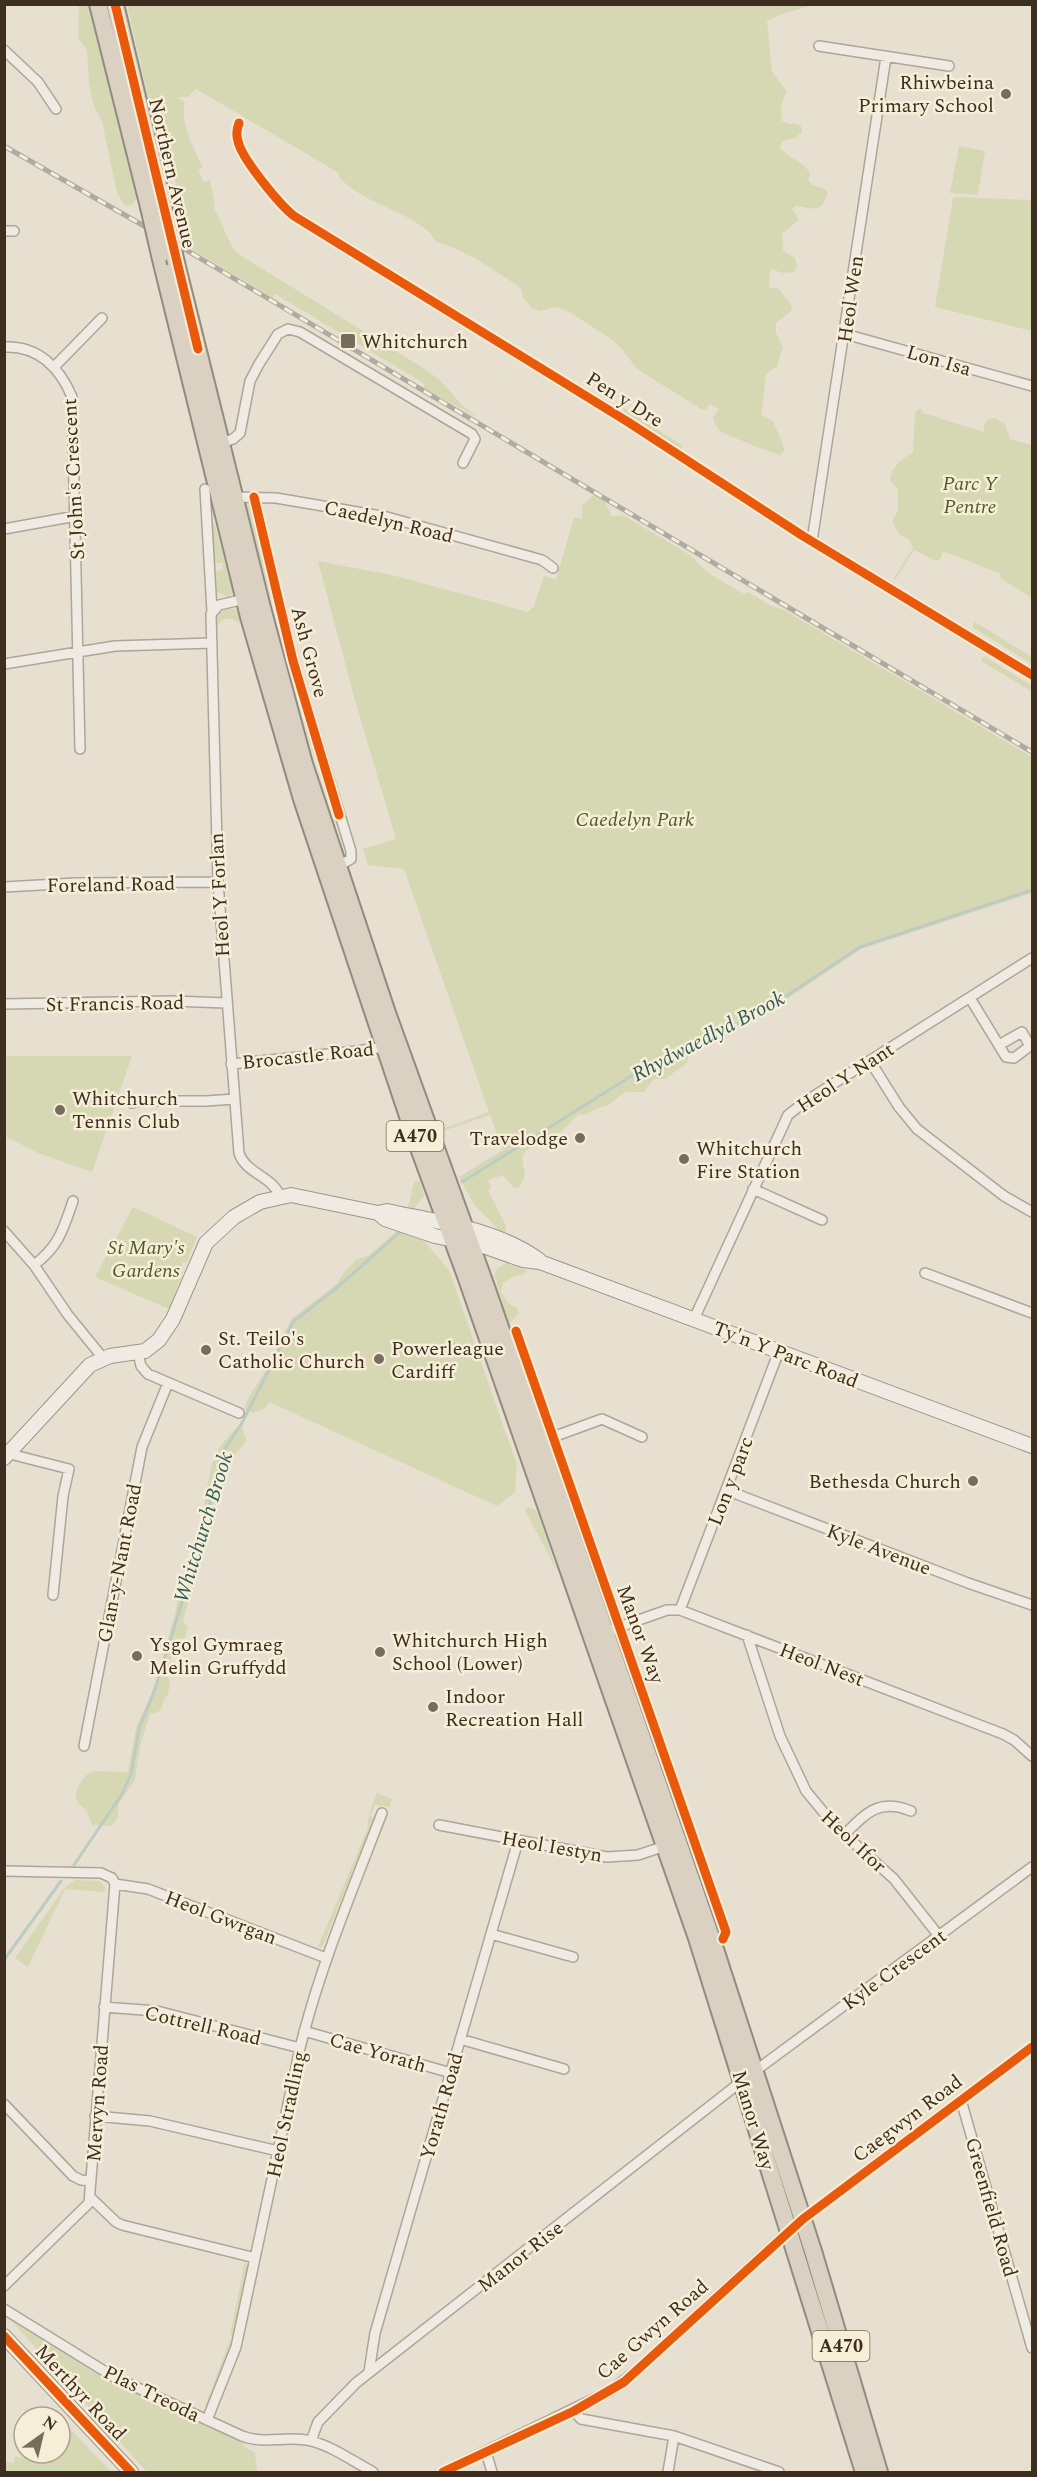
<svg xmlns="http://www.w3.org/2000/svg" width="1037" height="2477" viewBox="0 0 1037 2477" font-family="Spectral,serif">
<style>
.green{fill:#d6d7b3}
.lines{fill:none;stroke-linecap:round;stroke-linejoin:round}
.stream{stroke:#bcccc2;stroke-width:3}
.street-casing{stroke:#ada599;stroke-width:12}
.secondary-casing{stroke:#9c958a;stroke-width:16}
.highway-casing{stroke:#928b80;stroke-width:20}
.street{stroke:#efebe3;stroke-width:9}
.secondary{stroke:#efebe3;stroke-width:14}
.highway{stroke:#dad1c2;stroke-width:16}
.rail-casing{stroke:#afaaa2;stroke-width:5}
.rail{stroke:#f7eed8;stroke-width:3;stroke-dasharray:9;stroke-linecap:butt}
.highway-bridge-casing{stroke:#928b80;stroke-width:20;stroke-linecap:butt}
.highway-bridge{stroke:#dad1c2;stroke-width:16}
.cycleway-casing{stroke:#f7eed8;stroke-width:13}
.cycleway{stroke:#e8590c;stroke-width:9}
.poi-dot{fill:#786c5e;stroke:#f7eed8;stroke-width:2}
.labels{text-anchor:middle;stroke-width:5;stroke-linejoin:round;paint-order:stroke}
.shield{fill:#f7eed8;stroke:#756857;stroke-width:1.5}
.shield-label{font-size:18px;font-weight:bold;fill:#3d2e20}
.poi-label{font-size:20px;fill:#3d2e20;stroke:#f7eed8;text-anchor:start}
.street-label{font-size:20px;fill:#3d2e20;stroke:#f7eed8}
.park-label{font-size:20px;font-style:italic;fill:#4d5a26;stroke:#f7eed8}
.water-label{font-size:21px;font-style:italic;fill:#2f5d5a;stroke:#f7eed8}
</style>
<rect width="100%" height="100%" fill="#e7e0d1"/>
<path class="green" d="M 79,5 L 94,5 L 138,197 L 132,205 L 125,206 L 117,193 L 102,121 L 94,106 L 89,83 L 87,50 L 78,38 Z
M 127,5 L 814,5 L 782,14 L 767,21 L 772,72 L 787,91 L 781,105 L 782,121 L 789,124 L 795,123 L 801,126 L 802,132 L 795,138 L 782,141 L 780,147 C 787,159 804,160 810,174 L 808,180 L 812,185 L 825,189 L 828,192 C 822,215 812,208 795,206 L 792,209 L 799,220 L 782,234 L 783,251 L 795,258 L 797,267 L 793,272 L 783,273 L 770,269 L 769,287 L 779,289 L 792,306 L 791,311 L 776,323 L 776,333 L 783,347 L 777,366 L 766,374 L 761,415 L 773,421 L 785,450 L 780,455 C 774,454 724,434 720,431 C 716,427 715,423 713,418 L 719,409 L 710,404 L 706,410 L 701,409 L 637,369 L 621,348 L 611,339 L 571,313 L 557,307 L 539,311 L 532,308 L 523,298 L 521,288 C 494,270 468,251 437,242 C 433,238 432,234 428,231 C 401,208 364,204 339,177 L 339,173 L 196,89 L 188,97 L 176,97 L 185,102 C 179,122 194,149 203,167 L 198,170 L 204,182 L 210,180 L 215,204 L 213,205 L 233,249 L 240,255 L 420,366 L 440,380 L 461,404 L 477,417 L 423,388 L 425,384 L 275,294 L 273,298 L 188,247 L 184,215 L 155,104 L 150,105 Z
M 959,146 L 985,151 L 978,195 L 950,193 Z
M 953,197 L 1032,200 L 1032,331 L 935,307 Z
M 624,408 L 683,446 L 681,449 L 622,412 Z
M 918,409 L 922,409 L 923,413 L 984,432 C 983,423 986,419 995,418 L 1005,424 L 1010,439 L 1032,445 L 1032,598 L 1000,578 L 1001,574 L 943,551 L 941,558 L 936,561 L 914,550 L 895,580 L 894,578 L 913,548 L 910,540 L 899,534 L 892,521 L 898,511 L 898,489 L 890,480 C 892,466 901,460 913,452 L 915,413 Z
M 594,495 C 610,501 605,505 612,516 L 625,516 L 690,555 L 708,573 L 744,594 L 748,592 L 770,605 L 786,611 L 1032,757 L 1032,893 L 861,949 L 774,1008 L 694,1053 L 688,1057 L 687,1063 L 665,1079 L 654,1079 L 644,1092 L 625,1092 L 607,1106 L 601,1107 L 584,1115 L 579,1114 L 562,1131 L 526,1151 L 522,1157 L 525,1176 L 519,1187 L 514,1188 L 503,1175 L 488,1180 L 491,1187 L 488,1191 L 506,1226 L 506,1232 L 502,1233 L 475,1206 L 459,1177 L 503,1150 L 490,1115 L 443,1131 L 442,1129 L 489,1112 L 404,869 L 368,865 L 363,849 L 396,839 L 354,697 L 318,561 L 392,575 L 528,612 L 534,606 L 544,576 L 556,580 L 574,517 L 581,519 L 583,512 L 581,506 Z
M 246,504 L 250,505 L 273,602 L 270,596 Z
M 212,524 L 215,524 L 233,594 L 227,597 L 217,592 L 215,571 L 223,570 L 223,563 L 215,563 Z
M 226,608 L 236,609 L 240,624 C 232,617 222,615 217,628 L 217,616 Z
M 975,622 L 1032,657 L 1032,664 L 972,627 Z
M 984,656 L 1032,686 L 1031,691 L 981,661 Z
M 288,661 L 336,819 L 334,820 L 308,737 Z
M 5,1056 L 132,1056 L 92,1172 L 38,1153 L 5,1136 Z
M 419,1180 L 424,1195 L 414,1209 L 408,1208 L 414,1183 Z
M 133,1207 L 197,1237 L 186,1263 L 183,1262 L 180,1271 L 183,1272 L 169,1309 L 95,1277 Z
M 397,1231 L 424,1241 L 449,1270 L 517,1465 L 515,1492 L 497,1506 L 269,1402 L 266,1408 L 253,1413 L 244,1409 L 248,1398 L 269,1366 L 291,1319 L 337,1284 L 344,1272 L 357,1259 L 368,1256 Z
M 506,1263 L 527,1270 L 525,1274 L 512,1277 L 503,1283 L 501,1292 L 508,1303 L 517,1308 L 519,1313 L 510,1323 L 502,1318 L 500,1307 L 503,1303 L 497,1285 L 497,1280 L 494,1276 L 497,1269 Z
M 238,1426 L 242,1426 L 246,1440 C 239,1455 217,1463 224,1483 L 219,1491 L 203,1551 L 200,1569 L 195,1576 L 183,1621 L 188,1627 L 185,1638 L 177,1639 L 166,1674 L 170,1681 L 168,1695 L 164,1699 C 162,1710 161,1712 150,1714 L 140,1746 L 135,1780 L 118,1804 L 118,1817 L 111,1826 L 92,1825 L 87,1811 L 77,1801 L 75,1795 L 79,1785 L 86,1775 L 95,1771 L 128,1772 L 137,1724 L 154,1690 L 174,1618 L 178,1598 L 199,1534 L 211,1466 L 222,1444 Z
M 527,1507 L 534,1509 L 538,1514 L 557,1571 L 525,1510 Z
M 649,1728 L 651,1728 L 715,1908 L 710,1903 Z
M 377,1793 L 392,1799 L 389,1807 L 375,1805 L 370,1816 L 374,1818 L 322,1948 L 318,1947 L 367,1830 L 369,1814 Z
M 75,1880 L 100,1881 L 105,1887 L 105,1892 L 65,1889 L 28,1967 L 15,1958 L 65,1887 Z
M 245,2262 L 248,2268 L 233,2336 L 230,2335 Z
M 8,2317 L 113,2382 L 245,2443 L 243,2446 L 255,2453 L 257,2472 L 147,2472 Z
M 229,2342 L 232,2344 L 208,2407 L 205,2406 Z
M 60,2418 L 111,2472 L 5,2472 L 5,2455 L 5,2462 L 14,2463 L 15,2456 L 21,2458 L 22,2456 L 43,2458 L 45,2453 L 60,2453 Z"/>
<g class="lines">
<path class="stream" d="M 462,1182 L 636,1073 L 759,1014 L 860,947 L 1032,890
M 74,1865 L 122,1794 L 131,1774 L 139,1729 L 155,1689 L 201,1541 L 222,1453 L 242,1423 L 293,1322 L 339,1286 L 400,1232
M 4,1960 L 61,1881"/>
<defs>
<path id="street" d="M 819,46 L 949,66
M 4,50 L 38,82 L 56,109
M 239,123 C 237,128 236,135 238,141 C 241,158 280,205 294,216 L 628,422 L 803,536 L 1032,675
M 4,231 L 14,231
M 845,334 L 1032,386
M 4,347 C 38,345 60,368 72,397 L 80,749
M 55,366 L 102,318
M 218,444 L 233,439 L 240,433 L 250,381 L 259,364 L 278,334 L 288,329 L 300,332 L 472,434 L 475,439 L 463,463
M 205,489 L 212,611
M 233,497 L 276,498 L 387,517 L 542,560 L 553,568
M 254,497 L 293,661 L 351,851 L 351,859 L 338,866
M 4,529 L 76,516
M 812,541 L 886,57
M 245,599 L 219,605 L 211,614 L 218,882 L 239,1153 C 245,1173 272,1176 280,1196
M 4,664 L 115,646 L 212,643
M 4,887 L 76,883 L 218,882
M 970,998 L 1006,1057 L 1014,1058 L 1030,1046 L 1022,1032 L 999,1045
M 4,1004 L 172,1001 L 226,1003
M 870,1061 L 899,1107 L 917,1129 L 1004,1196 L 1032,1212
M 231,1064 L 357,1051 L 385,1047
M 132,1103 L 140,1101 L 206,1101 L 235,1099
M 753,1189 L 822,1220
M 4,1231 L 34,1265 L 68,1315 L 103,1358
M 34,1265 C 59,1246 63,1230 73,1201
M 925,1273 L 1032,1313
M 694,1319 L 788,1115 L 806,1101 L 1032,958
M 516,1331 L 726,1932 L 723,1939 L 713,1943
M 138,1353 L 141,1366 L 148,1374 L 239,1413
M 553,1437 L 602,1419 L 642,1437
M 7,1451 L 14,1455 L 69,1469 L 63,1496 L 53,1595
M 726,1490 L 968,1583 L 1032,1605
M 680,1610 L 779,1351
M 605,1632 L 667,1610 L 680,1610 L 1003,1734 L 1014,1740 L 1032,1756
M 747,1635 L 780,1736 L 806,1791 L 834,1825 L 894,1879 L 939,1936
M 84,1746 L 142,1447 L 168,1383
M 439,1825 L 607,1857 L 638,1855 L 665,1846
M 844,1835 C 866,1813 879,1798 911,1811
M 4,1871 L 101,1873 L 112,1878 L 115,1884
M 115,1884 L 148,1889 L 326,1958
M 491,1934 L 573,1957
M 104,2007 L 157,2011 L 300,2048
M 304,2031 L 451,2073
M 460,2039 L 564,2069
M 755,2071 L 1032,1867
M 961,2100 L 1032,2348
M 4,2104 L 73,2176 L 81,2180 L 91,2181
M 95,2116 L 150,2121 L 278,2151
M 90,2197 L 116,2222 L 122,2225 L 255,2258
M 802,2220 L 1032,2047
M 4,2286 L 89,2203 L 115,1884
M 4,2309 L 114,2377 L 242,2436 C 265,2445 288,2435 311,2441 C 332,2446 354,2462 373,2472
M 369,2372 L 375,2333 L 518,1841
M 574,2411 L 581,2419 L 674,2436 L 779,2472
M 207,2420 L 236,2347 L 300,2048 C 320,1967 352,1891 382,1813
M 311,2441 L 318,2422 L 356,2383 L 742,2081
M 486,2452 L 492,2472
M 443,2472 L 610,2391 L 637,2370 L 789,2231
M 668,2472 L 674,2436"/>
<path id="secondary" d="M 378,1213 L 385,1219 L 435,1236 L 483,1246 L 523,1260 L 540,1262 L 1032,1446
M 4,1458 L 90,1365 L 110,1356 L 145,1351 L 159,1340 L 173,1319 L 206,1243 L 234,1217 L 260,1202 L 291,1195 L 378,1213 L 387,1211 C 437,1222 497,1229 539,1260
M 4,2336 L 131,2472"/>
<path id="highway" d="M 98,4 L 149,207
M 115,4 L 165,214
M 160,255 L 249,617 L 302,799 L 416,1140 L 466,1276 L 697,1938 L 864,2472
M 176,263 L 262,608 L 304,764 L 387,1013 L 486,1287 L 713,1943 L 813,2251 L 879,2472"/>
</defs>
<use href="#street" class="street-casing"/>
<use href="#secondary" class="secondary-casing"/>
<use href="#highway" class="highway-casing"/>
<use href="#street" class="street"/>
<use href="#secondary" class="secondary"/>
<use href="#highway" class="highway"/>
<defs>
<path id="rail" d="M 4,146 L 193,254 L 1032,752"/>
</defs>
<use href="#rail" class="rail-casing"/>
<use href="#rail" class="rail"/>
<defs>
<path id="highway-bridge" d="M 149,207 L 160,255
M 165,214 L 176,263"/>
</defs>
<use href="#highway-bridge" class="highway-bridge-casing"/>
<use href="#highway-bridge" class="highway-bridge"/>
<defs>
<path id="cycleway" d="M 115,4 L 198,349
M 239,123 C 237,128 236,135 238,141 C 241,158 280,205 294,216 L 628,422 L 803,536 L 1032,675
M 254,497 L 293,661 L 339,815
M 516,1331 L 726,1932 L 723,1939
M 4,2336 L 131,2472
M 443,2472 L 574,2411 L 624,2382 L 803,2219 L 1032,2047"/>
</defs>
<use href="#cycleway" class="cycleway-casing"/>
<use href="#cycleway" class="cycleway"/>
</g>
<g class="poi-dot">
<circle cx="1006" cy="94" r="6"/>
<rect x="340" y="333" width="16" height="16" rx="3"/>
<circle cx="60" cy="1110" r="6"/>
<circle cx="580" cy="1138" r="6"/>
<circle cx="684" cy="1159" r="6"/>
<circle cx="206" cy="1350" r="6"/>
<circle cx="379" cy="1359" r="6"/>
<circle cx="973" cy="1481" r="6"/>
<circle cx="380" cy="1652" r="6"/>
<circle cx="137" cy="1656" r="6"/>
<circle cx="433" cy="1707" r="6"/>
</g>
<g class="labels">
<g class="shield">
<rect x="386.5" y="1121" width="57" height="30" rx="4.5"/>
<rect x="812.5" y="2331" width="57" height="30" rx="4.5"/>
</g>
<g class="shield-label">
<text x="415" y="1142">A470</text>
<text x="841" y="2352">A470</text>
</g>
<g class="poi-label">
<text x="994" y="89" text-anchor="end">Rhiwbeina<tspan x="994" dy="23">Primary School</tspan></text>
<text x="362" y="348">Whitchurch</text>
<text x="72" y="1105">Whitchurch<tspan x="72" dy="23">Tennis Club</tspan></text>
<text x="568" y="1145" text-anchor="end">Travelodge</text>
<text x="696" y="1155">Whitchurch<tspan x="696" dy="23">Fire Station</tspan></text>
<text x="218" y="1345">St. Teilo's<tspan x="218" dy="23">Catholic Church</tspan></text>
<text x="391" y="1355">Powerleague<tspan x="391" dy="23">Cardiff</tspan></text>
<text x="961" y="1488" text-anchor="end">Bethesda Church</text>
<text x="392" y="1647">Whitchurch High<tspan x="392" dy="23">School (Lower)</tspan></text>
<text x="149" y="1651">Ysgol Gymraeg<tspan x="149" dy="23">Melin Gruffydd</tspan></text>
<text x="445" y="1703">Indoor<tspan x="445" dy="23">Recreation Hall</tspan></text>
</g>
<g class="street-label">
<text transform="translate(173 173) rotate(77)" y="7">Northern Avenue</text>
<text transform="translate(850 299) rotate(-82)" y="7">Heol Wen</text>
<text transform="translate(939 360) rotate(16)" y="7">Lon Isa</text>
<text transform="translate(625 399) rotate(32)" y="7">Pen y Dre</text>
<text transform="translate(73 479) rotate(-93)" y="7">St John's Crescent</text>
<text transform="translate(389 521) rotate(13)" y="7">Caedelyn Road</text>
<text transform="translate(310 652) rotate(75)" y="7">Ash Grove</text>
<text transform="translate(111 884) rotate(-1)" y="7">Foreland Road</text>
<text transform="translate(219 895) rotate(-93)" y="7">Heol Y Forlan</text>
<text transform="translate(115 1003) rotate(-1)" y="7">St Francis Road</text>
<text transform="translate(308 1055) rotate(-6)" y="7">Brocastle Road</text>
<text transform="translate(845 1077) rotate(-33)" y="7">Heol Y Nant</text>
<text transform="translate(786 1354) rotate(21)" y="7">Ty'n Y Parc Road</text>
<text transform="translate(730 1481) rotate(-69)" y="7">Lon y parc</text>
<text transform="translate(879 1549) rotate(21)" y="7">Kyle Avenue</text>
<text transform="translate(119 1563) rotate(-79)" y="7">Glan-y-Nant Road</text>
<text transform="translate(641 1634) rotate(70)" y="7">Manor Way</text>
<text transform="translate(822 1664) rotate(21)" y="7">Heol Nest</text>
<text transform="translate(854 1841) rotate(43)" y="7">Heol Ifor</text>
<text transform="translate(552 1846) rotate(10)" y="7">Heol Iestyn</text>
<text transform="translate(221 1917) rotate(21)" y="7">Heol Gwrgan</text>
<text transform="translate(894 1969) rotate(-36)" y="7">Kyle Crescent</text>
<text transform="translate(203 2025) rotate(13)" y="7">Cottrell Road</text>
<text transform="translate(378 2052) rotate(16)" y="7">Cae Yorath</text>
<text transform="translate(97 2103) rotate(-86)" y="7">Mervyn Road</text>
<text transform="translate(441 2106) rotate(-74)" y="7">Yorath Road</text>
<text transform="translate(286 2114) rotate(-78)" y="7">Heol Stradling</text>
<text transform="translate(907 2118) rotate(-37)" y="7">Caegwyn Road</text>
<text transform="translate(754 2120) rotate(73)" y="7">Manor Way</text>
<text transform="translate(992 2207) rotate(74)" y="7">Greenfield Road</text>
<text transform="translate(520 2256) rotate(-38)" y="7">Manor Rise</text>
<text transform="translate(652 2329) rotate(-41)" y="7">Cae Gwyn Road</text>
<text transform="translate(81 2392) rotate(47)" y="7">Merthyr Road</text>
<text transform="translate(152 2393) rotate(26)" y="7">Plas Treoda</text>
</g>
<g class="park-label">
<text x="970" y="490">Parc Y<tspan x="970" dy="23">Pentre</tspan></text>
<text x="635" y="826">Caedelyn Park</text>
<text x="146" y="1254">St Mary's<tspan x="146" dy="23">Gardens</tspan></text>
</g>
<g class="water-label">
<text transform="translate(708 1036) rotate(-28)" y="7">Rhydwaedlyd Brook</text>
<text transform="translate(203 1527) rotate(-73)" y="7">Whitchurch Brook</text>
</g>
</g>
<rect width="1037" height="2477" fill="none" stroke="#3d2e20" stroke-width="12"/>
<g transform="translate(42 2435) rotate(34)"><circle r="28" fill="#f7eed8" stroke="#ada18e" stroke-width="1.5"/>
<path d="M0-4.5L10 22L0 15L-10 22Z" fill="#786c5e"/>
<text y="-9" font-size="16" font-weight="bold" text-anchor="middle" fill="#3d2e20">N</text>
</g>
</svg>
